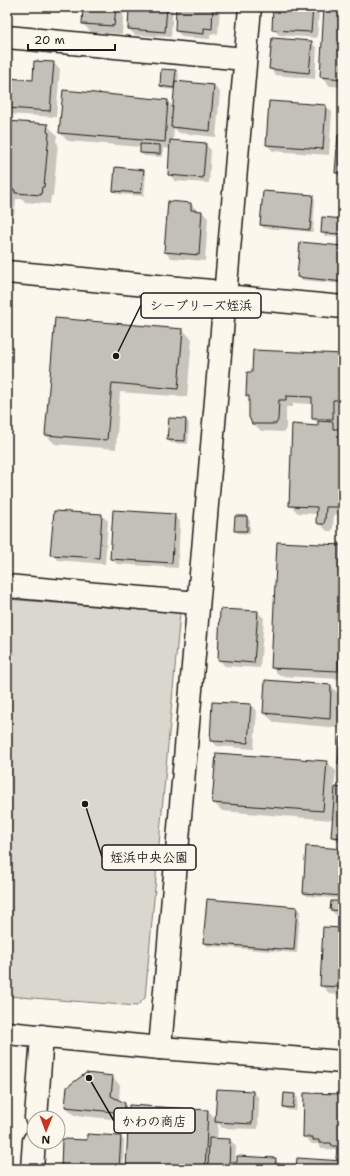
<svg xmlns="http://www.w3.org/2000/svg" width="350" height="1176" viewBox="0 0 350 1176" font-family="'Shantell Sans','Klee One',sans-serif">
<style>
.green{fill:#dad7ce;stroke:#7b7a75}
.shadow{fill:#0003}
.building{fill:#c3c0b8;stroke:#1c1c1c}
.lines{fill:none;stroke-linecap:round;stroke-linejoin:round}
.minor-casing{stroke:#1c1c1c;stroke-width:25}
.tertiary-casing{stroke:#1c1c1c;stroke-width:25}
.minor{stroke:#fbf7ec;stroke-width:22}
.tertiary{stroke:#fbf7ec;stroke-width:22}
.leader{fill:none;stroke:#1c1c1c;stroke-width:1.5}
.callout-dot{fill:#1c1c1c;stroke:#fbf7ec;stroke-width:1.5}
.callout{fill:#fbf7ec;stroke:#1c1c1c;stroke-width:1.5}
.callout-label{font-size:13px;text-anchor:middle;font-weight:bold;fill:#1c1c1c}
</style>
<rect width="100%" height="100%" fill="#fbf7ec"/>
<filter id="ink" filterUnits="userSpaceOnUse"><feTurbulence type="fractalNoise" baseFrequency=".025" numOctaves="2"/><feDisplacementMap in="SourceGraphic" scale="8" xChannelSelector="R" yChannelSelector="G"/><feConvolveMatrix kernelMatrix="1 2 1 2 8 2 1 2 1" color-interpolation-filters="sRGB"/></filter>
<g filter="url(#ink)">
<path class="green" d="M 7,599 L 180,613 L 145,998 L 137,1006 L 7,996 Z"/>
<path class="shadow" d="M 7,7 L 73,7 L 72,13 Z
M 84,7 L 124,7 L 122,34 L 91,32 L 83,24 Z
M 130,7 L 173,7 L 171,37 L 135,35 L 129,29 Z
M 177,7 L 218,7 L 220,8 L 218,34 L 210,34 L 210,39 L 182,37 L 176,30 Z
M 274,7 L 313,7 L 319,13 L 317,38 L 279,35 L 273,29 Z
M 325,7 L 343,7 L 343,87 L 330,86 L 321,77 Z
M 311,42 L 317,48 L 315,79 L 276,75 L 270,69 Z
M 53,63 L 60,69 L 56,117 L 7,114 L 7,79 L 34,81 Z
M 162,70 L 176,71 L 179,74 L 178,82 L 214,86 L 220,92 L 216,137 L 179,133 L 174,128 L 173,141 L 205,144 L 211,150 L 209,183 L 175,181 L 169,174 L 171,149 L 163,148 L 163,157 L 144,156 L 141,153 L 141,147 L 68,141 L 60,133 L 64,91 L 167,101 L 174,108 L 176,90 L 164,89 L 161,86 Z
M 326,106 L 332,112 L 329,155 L 273,151 L 267,145 Z
M 7,122 L 47,125 L 57,135 L 56,142 L 58,143 L 53,196 L 51,196 L 50,204 L 25,202 L 23,199 L 16,199 L 14,216 L 7,215 Z
M 343,136 L 343,176 L 340,176 L 336,173 Z
M 143,171 L 146,174 L 144,196 L 117,194 L 114,190 Z
M 312,196 L 315,199 L 313,232 L 264,228 L 261,225 Z
M 191,204 L 197,210 L 197,211 L 202,212 L 208,218 L 205,261 L 171,258 L 165,252 Z
M 343,220 L 343,237 L 325,236 L 322,232 Z
M 343,247 L 343,284 L 302,280 L 298,277 Z
M 56,319 L 183,330 L 192,339 L 187,397 L 120,392 L 116,449 L 55,444 L 46,435 Z
M 343,355 L 343,407 L 341,407 L 341,427 L 337,427 L 341,430 L 343,430 L 343,515 L 334,514 L 333,528 L 332,531 L 327,531 L 319,523 L 317,514 L 298,513 L 290,505 L 319,427 L 319,424 L 313,419 L 313,404 L 293,403 L 293,407 L 286,407 L 286,428 L 284,432 L 261,431 L 253,423 L 250,398 L 247,395 Z
M 186,420 L 189,423 L 188,444 L 171,443 L 168,440 Z
M 101,515 L 108,521 L 105,564 L 58,560 L 52,554 Z
M 174,515 L 180,521 L 178,568 L 117,564 L 111,558 Z
M 247,517 L 250,521 L 250,534 L 238,533 L 235,530 Z
M 278,543 L 343,546 L 343,679 L 280,676 L 272,668 Z
M 257,612 L 264,618 L 260,668 L 225,666 L 219,660 Z
M 331,686 L 341,696 L 339,728 L 274,722 L 264,713 Z
M 250,705 L 257,711 L 254,749 L 217,746 L 211,740 Z
M 327,762 L 336,771 L 334,788 L 343,789 L 343,845 L 340,844 L 333,836 L 334,813 L 332,813 L 332,820 L 222,811 L 213,802 Z
M 343,850 L 343,899 L 307,896 L 304,893 Z
M 343,902 L 343,919 L 340,919 L 331,910 Z
M 297,908 L 300,911 L 297,953 L 207,946 L 204,942 Z
M 343,929 L 343,995 L 330,994 L 321,985 Z
M 112,1077 L 120,1085 L 119,1101 L 124,1104 L 130,1110 L 130,1106 L 208,1111 L 216,1119 L 218,1090 L 253,1092 L 259,1098 L 258,1129 L 222,1128 L 218,1123 L 217,1139 L 230,1140 L 236,1146 L 235,1163 L 275,1159 L 285,1169 L 127,1169 L 129,1121 L 74,1115 L 66,1107 Z
M 7,1094 L 8,1095 L 7,1109 Z
M 294,1095 L 298,1098 L 296,1111 L 287,1110 L 284,1107 Z
M 343,1095 L 343,1169 L 297,1169 L 340,1162 L 337,1159 L 337,1150 L 328,1150 L 325,1148 L 321,1148 L 318,1144 L 312,1144 L 304,1136 Z
M 120,1137 L 124,1140 L 123,1169 L 62,1169 L 88,1141 Z"/>
<path class="building" d="M 83,7 L 116,7 L 114,26 L 82,24 Z
M 129,7 L 167,7 L 165,32 L 128,29 Z
M 176,7 L 213,7 L 212,29 L 204,28 L 204,34 L 175,31 Z
M 273,7 L 313,7 L 311,32 L 272,30 Z
M 324,7 L 343,7 L 343,79 L 320,77 Z
M 272,38 L 312,41 L 309,73 L 269,69 Z
M 34,61 L 54,62 L 50,111 L 7,108 L 7,78 L 33,80 Z
M 161,69 L 176,70 L 174,88 L 160,86 Z
M 175,81 L 214,85 L 210,131 L 171,127 Z
M 63,90 L 168,100 L 165,142 L 59,133 Z
M 269,101 L 326,105 L 323,149 L 266,145 Z
M 7,121 L 48,124 L 47,132 L 49,133 L 44,187 L 42,187 L 41,195 L 15,193 L 15,190 L 7,190 Z
M 338,135 L 343,135 L 343,173 L 335,173 Z
M 170,140 L 206,143 L 203,178 L 168,175 Z
M 140,144 L 160,145 L 160,154 L 140,153 Z
M 115,167 L 144,170 L 141,193 L 113,191 Z
M 263,191 L 313,195 L 310,230 L 260,225 Z
M 168,201 L 191,203 L 191,210 L 202,211 L 199,255 L 164,252 Z
M 322,217 L 343,219 L 343,234 L 321,233 Z
M 300,242 L 343,246 L 343,282 L 297,277 Z
M 55,318 L 183,329 L 178,389 L 112,383 L 107,440 L 45,435 Z
M 253,350 L 343,354 L 343,400 L 333,400 L 333,419 L 312,419 L 312,397 L 286,396 L 286,400 L 279,400 L 278,420 L 276,424 L 252,424 L 249,417 L 249,396 L 246,396 L 247,372 L 252,372 Z
M 169,418 L 186,419 L 185,441 L 167,440 Z
M 318,421 L 333,422 L 333,429 L 343,429 L 343,507 L 326,507 L 325,520 L 324,524 L 318,524 L 316,521 L 317,507 L 289,506 L 292,424 L 318,426 Z
M 113,510 L 175,514 L 172,563 L 110,559 Z
M 54,511 L 102,514 L 99,558 L 50,555 Z
M 235,516 L 247,516 L 247,531 L 234,531 Z
M 277,542 L 343,545 L 338,671 L 271,668 Z
M 220,609 L 258,611 L 254,663 L 218,660 Z
M 265,680 L 331,685 L 330,719 L 263,713 Z
M 212,702 L 251,704 L 248,743 L 210,741 Z
M 340,737 L 343,737 L 343,764 L 338,764 Z
M 216,753 L 327,761 L 323,811 L 212,803 Z
M 335,787 L 343,788 L 343,838 L 331,837 Z
M 306,846 L 343,849 L 343,896 L 303,893 Z
M 207,899 L 297,907 L 294,950 L 203,943 Z
M 331,901 L 343,901 L 343,911 L 330,910 Z
M 323,927 L 343,928 L 343,993 L 342,987 L 320,986 Z
M 86,1073 L 113,1076 L 111,1096 L 125,1103 L 124,1113 L 65,1107 L 67,1087 Z
M 217,1089 L 253,1091 L 252,1124 L 215,1122 Z
M 284,1093 L 295,1094 L 293,1108 L 283,1107 Z
M 304,1093 L 343,1094 L 343,1160 L 336,1159 L 337,1146 L 332,1146 L 331,1143 L 319,1143 L 319,1140 L 313,1140 L 313,1137 L 303,1137 Z
M 129,1105 L 208,1110 L 205,1169 L 126,1169 Z
M 87,1134 L 121,1136 L 119,1169 L 61,1169 L 62,1139 L 87,1140 Z
M 209,1138 L 230,1139 L 229,1169 L 208,1169 Z
M 237,1156 L 276,1158 L 275,1169 L 229,1169 L 229,1162 L 237,1162 Z
M 297,1158 L 343,1161 L 343,1169 L 296,1169 Z"/>
<g class="lines">
<defs>
<path id="minor" d="M 7,37 L 245,59
M 7,272 L 211,291 L 225,296 L 343,307
M 7,586 L 198,603
M 160,1048 L 250,7"/>
<path id="tertiary" d="M 7,1033 L 160,1048 L 343,1062
M 36,1118 L 42,1036
M 32,1169 L 34,1141"/>
</defs>
<use href="#minor" class="minor-casing"/>
<use href="#tertiary" class="tertiary-casing"/>
<use href="#minor" class="minor"/>
<use href="#tertiary" class="tertiary"/>
</g>
</g>
<path class="leader" d="M116 356L141 305M85 804L102 857M89 1078L114 1121"/>
<g class="callout-dot">
<circle cx="116" cy="356" r="4"/>
<circle cx="85" cy="804" r="4"/>
<circle cx="89" cy="1078" r="4"/>
</g>
<g class="callout">
<rect x="141" y="293" width="120" height="25" rx="4"/>
<rect x="102" y="845" width="94" height="25" rx="4"/>
<rect x="114" y="1108" width="81" height="25" rx="4"/>
</g>
<g class="callout-label">
<text x="201" y="310">シーブリーズ姪浜</text>
<text x="149" y="862">姪浜中央公園</text>
<text x="154" y="1126">かわの商店</text>
</g>
<rect width="350" height="1176" fill="none" stroke="#fbf7ec" stroke-width="24"/>
<rect x="12" y="12" width="326" height="1152" fill="none" stroke="#1c1c1c" stroke-width="1.5" filter="url(#ink)"/>
<g transform="translate(46 1130) rotate(181)"><circle r="19" fill="#fbf7ec" stroke="#a29f99"/>
<path d="M0-3L7 15L0 10L-7 15Z" fill="#c8321e"/>
<text y="-6" font-size="11" font-weight="bold" text-anchor="middle" fill="#1c1c1c">N</text>
</g>
<path d="M28 44v6h87v-6" fill="none" stroke="#1c1c1c" stroke-width="2"/>
<text x="34" y="44" font-size="12" fill="#1c1c1c" stroke="#fbf7ec" stroke-width="3" paint-order="stroke">20 m</text>
</svg>
